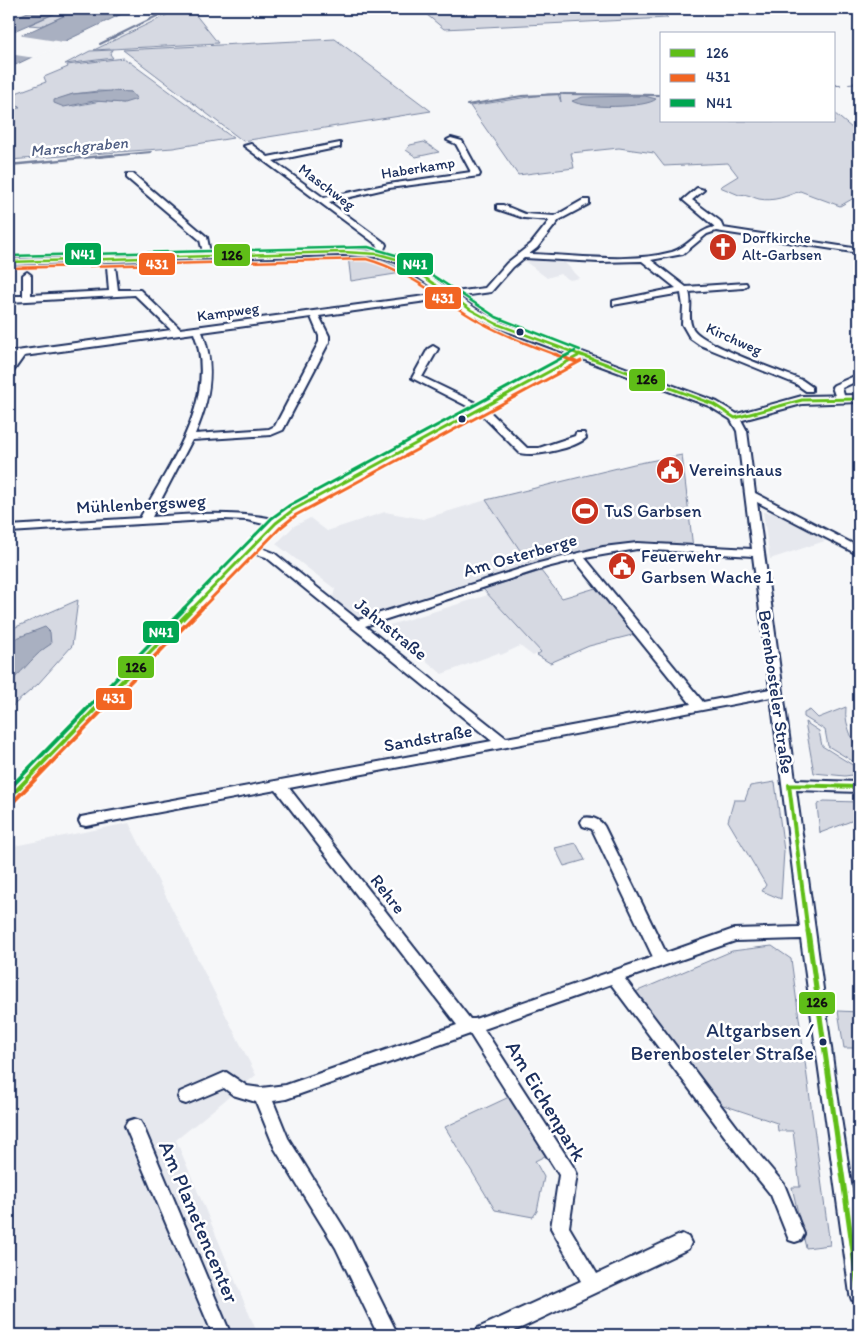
<svg xmlns="http://www.w3.org/2000/svg" width="868" height="1344" viewBox="0 0 868 1344" font-family="Itim,sans-serif">
<style>
.built{fill:#e6e8ee}
.green{fill:#d6d9e2;stroke:#7884a0;fill-rule:evenodd}
.water{fill:#a9b0c1;stroke:#707c99}
.pier{fill:#f6f7f9}
.lines{fill:none;stroke-linecap:round;stroke-linejoin:round}
.stream-far1{stroke:#707c99;stroke-width:2}
.stream{stroke:#707c99;stroke-width:2.5}
.minor-casing{stroke:#1b2f5e;stroke-width:4}
.major-casing{stroke:#1b2f5e;stroke-width:4}
.minor{fill:#fff;fill-rule:evenodd}
.major{fill:#fff;fill-rule:evenodd}
.bus-1-far3-casing{stroke:#fff;stroke-width:5}
.bus-1-far2-casing{stroke:#fff;stroke-width:6}
.bus-1-far1-casing{stroke:#fff;stroke-width:8}
.bus-1-casing{stroke:#fff;stroke-width:9}
.bus-2-far2-casing{stroke:#fff;stroke-width:5}
.bus-2-far1-casing{stroke:#fff;stroke-width:6}
.bus-2-casing{stroke:#fff;stroke-width:8}
.bus-3-far2-casing{stroke:#fff;stroke-width:5}
.bus-3-far1-casing{stroke:#fff;stroke-width:6}
.bus-3-casing{stroke:#fff;stroke-width:8}
.bus-1-far3{stroke:#5fbe18;stroke-width:2.5}
.bus-1-far2{stroke:#5fbe18;stroke-width:3}
.bus-1-far1{stroke:#5fbe18;stroke-width:4}
.bus-1{stroke:#5fbe18;stroke-width:5}
.bus-2-far2{stroke:#f26522;stroke-width:2.5}
.bus-2-far1{stroke:#f26522;stroke-width:3}
.bus-2{stroke:#f26522;stroke-width:4}
.bus-3-far2{stroke:#00a651;stroke-width:2.5}
.bus-3-far1{stroke:#00a651;stroke-width:3}
.bus-3{stroke:#00a651;stroke-width:4}
.bus-dot{fill:#1b2f5e;stroke:#fff;stroke-width:2}
.labels{text-anchor:middle;stroke-width:5;stroke-linejoin:round;paint-order:stroke}
.far-street-label{font-size:15px;fill:#1b2f5e;stroke:#fff}
.far-poi-label{font-size:15px;fill:#1b2f5e;stroke:#fff;text-anchor:start}
.far-water-label{font-size:16px;font-style:italic;fill:#4d5c81;stroke:#fff}
.poi-label{font-size:18px;fill:#1b2f5e;stroke:#fff;text-anchor:start}
.street-label{font-size:18px;fill:#1b2f5e;stroke:#fff}
.near-bus-label{font-size:20px;fill:#1b2f5e;stroke:#fff;text-anchor:end}
.near-street-label{font-size:21px;fill:#1b2f5e;stroke:#fff}
.line-badge{stroke:#fff;stroke-width:2}
.badge-label{font-size:14px;text-anchor:middle;font-weight:bold;fill:#fff}
.pale-badge-label{font-size:14px;text-anchor:middle;font-weight:bold;fill:#111}
</style>
<rect width="100%" height="100%" fill="#f6f7f9"/>
<filter id="ink" filterUnits="userSpaceOnUse"><feTurbulence type="fractalNoise" baseFrequency=".02" numOctaves="2"/><feDisplacementMap in="SourceGraphic" scale="10" xChannelSelector="R" yChannelSelector="G"/><feConvolveMatrix kernelMatrix="1 2 1 2 8 2 1 2 1" color-interpolation-filters="sRGB"/></filter>
<g filter="url(#ink)">
<path class="built" d="M 538,259 L 562,260 L 580,278 L 570,280 L 560,274 L 547,278 L 526,262 Z
M 486,500 L 530,565 L 364,617 L 357,617 L 333,597 L 335,589 L 276,544 L 294,526 L 310,518 L 327,531 L 385,512 L 423,519 Z
M 763,512 L 777,513 L 828,540 L 770,559 Z
M 488,595 L 541,652 L 533,656 L 520,646 L 501,655 L 498,653 L 442,674 L 391,631 L 383,627 Z
M 129,823 L 256,1075 L 176,1140 L 258,1335 L 9,1335 L 9,847 Z"/>
<path class="green" d="M 65,9 L 79,9 L 41,26 L 29,25 Z
M 179,9 L 191,9 L 218,43 L 94,50 Z
M 420,9 L 658,9 L 668,18 L 444,29 Z
M 335,39 L 431,111 L 243,141 L 123,50 Z
M 113,50 L 110,54 L 113,58 L 65,64 L 90,51 Z
M 124,58 L 233,138 L 173,148 L 9,160 L 9,109 L 20,108 L 14,102 L 13,94 L 46,82 L 44,77 L 68,67 L 67,65 ZM 98,91 L 131,92 L 124,103 L 101,101 L 74,106 L 54,101 L 73,94 Z
M 548,94 L 558,94 L 561,102 L 560,94 L 662,95 L 662,121 L 834,121 L 834,113 L 859,134 L 859,195 L 840,206 L 800,191 C 787,196 774,202 759,199 C 751,197 747,193 739,195 L 720,187 L 738,176 L 728,163 L 664,166 L 654,153 L 619,148 L 571,153 L 574,168 L 518,175 L 470,106 Z
M 424,142 L 439,152 L 416,157 L 406,150 L 410,145 Z
M 348,256 L 380,259 L 408,272 L 351,281 Z
M 682,455 L 693,548 L 628,543 L 530,565 L 486,500 L 634,464 Z
M 541,571 L 562,598 L 599,587 L 636,634 L 589,646 L 550,663 L 537,655 L 541,652 L 483,589 Z
M 78,600 L 72,646 L 38,684 L 9,709 L 9,630 Z
M 846,707 C 843,728 859,745 859,765 L 828,746 L 825,730 L 804,717 L 804,713 L 810,710 L 818,718 Z
M 805,722 L 819,731 L 822,746 L 859,769 L 859,774 L 845,776 L 814,773 Z
M 775,782 L 784,851 L 781,899 L 762,891 L 766,885 L 728,821 L 734,800 L 745,800 L 750,786 Z
M 824,801 L 859,802 L 859,818 L 820,833 L 817,805 Z
M 576,843 L 585,860 L 564,866 L 555,848 Z
M 772,946 L 791,959 L 830,1245 L 806,1248 L 792,1187 L 800,1187 L 793,1131 L 778,1131 L 777,1123 L 717,1103 L 633,993 L 732,951 Z
M 838,1011 L 859,1012 L 859,1048 L 844,1048 Z
M 509,1097 L 547,1155 L 535,1161 L 544,1177 L 537,1211 L 533,1217 L 495,1210 L 445,1127 Z"/>
<path class="water" d="M 35,9 L 65,9 L 9,33 L 9,20 Z
M 79,9 L 132,9 L 9,68 L 9,41 Z
M 111,91 L 131,92 L 137,99 L 124,103 L 94,101 L 64,107 L 54,103 L 54,100 L 73,94 Z
M 645,96 L 656,99 C 647,108 583,109 572,101 L 583,97 Z
M 45,627 L 50,632 L 51,644 C 34,654 26,669 11,681 L 9,680 L 9,641 Z"/>
<path class="pier" d="M 17,35 L 63,42 L 67,43 L 35,58 L 9,54 L 9,39 Z"/>
<g class="lines">
<path class="stream-far1" d="M 100,44 L 171,9
M 849,84 L 859,83
M 834,85 L 840,85
M 563,94 L 662,95
M 467,105 L 522,96 L 561,94
M 99,157 L 151,152"/>
<path class="stream" d="M 9,165 L 113,155"/>
<defs>
<path id="minor" d="M 451,138 L 462,141 L 480,174 L 479,176 L 389,188 L 329,202 L 385,243 L 386,245 L 381,256 L 378,256 L 374,254 L 378,245 L 376,244 L 244,146 L 251,144 L 268,157 L 340,143 L 340,147 L 273,161 L 324,198 L 389,184 L 471,172 L 456,144 L 447,140 Z
M 127,174 L 133,174 L 207,237 L 211,258 L 204,256 L 200,240 L 127,178 Z
M 697,188 L 704,190 L 692,200 L 720,221 L 723,228 L 859,249 L 859,253 L 716,231 L 707,234 L 683,254 L 651,260 L 686,287 L 746,283 L 747,285 L 743,288 L 689,292 C 693,304 687,316 692,327 C 699,344 782,372 802,380 L 812,387 L 812,391 L 806,391 L 796,384 L 700,345 L 690,338 L 682,324 L 683,306 L 681,293 L 613,305 L 613,301 L 676,288 L 642,261 L 599,262 L 524,258 L 513,267 L 491,292 L 319,316 L 329,336 L 329,342 L 283,430 L 271,435 L 192,440 L 152,517 C 194,514 232,511 274,519 L 289,508 L 473,409 L 412,378 L 428,349 L 433,346 L 438,349 L 422,377 L 480,405 L 575,354 L 581,354 L 581,358 L 487,409 L 527,448 L 539,448 L 575,436 L 576,433 L 584,433 L 586,438 C 575,448 535,457 520,453 L 480,413 L 297,512 L 280,525 L 259,547 L 274,553 L 358,620 L 539,563 L 603,547 L 637,543 L 752,549 L 737,431 L 730,418 L 735,415 L 739,416 L 747,431 L 755,493 L 859,547 L 859,554 L 855,553 L 757,502 L 795,780 L 859,782 L 859,792 L 796,790 L 837,1092 L 859,1235 L 859,1303 L 852,1300 L 850,1294 L 801,939 L 735,941 L 625,979 L 750,1144 L 784,1184 L 804,1234 L 801,1240 L 795,1242 L 789,1240 L 771,1195 L 738,1154 L 611,984 L 484,1029 L 574,1168 L 577,1174 L 569,1227 L 597,1274 L 682,1234 L 688,1237 L 691,1243 L 688,1249 L 506,1335 L 475,1335 L 478,1328 L 581,1281 L 551,1228 L 559,1175 L 470,1034 L 286,1099 L 273,1101 L 288,1138 L 349,1236 L 398,1335 L 378,1335 L 336,1248 L 275,1149 L 256,1102 L 233,1095 L 224,1088 L 186,1104 L 180,1102 L 178,1097 L 180,1092 L 226,1072 L 247,1086 L 261,1088 L 286,1085 L 457,1025 L 276,790 L 86,826 L 81,825 L 79,821 L 81,817 L 86,816 L 492,741 L 266,557 L 253,553 L 14,801 L 9,803 L 9,790 L 268,525 L 247,520 L 223,519 L 9,532 L 9,526 L 140,518 C 170,463 219,398 194,333 L 24,356 L 12,373 L 9,374 L 9,365 L 14,357 L 9,358 L 9,352 L 171,330 L 135,295 L 9,302 L 9,296 L 23,296 L 23,275 L 27,272 L 31,275 L 31,295 L 109,291 L 107,266 L 111,263 L 115,266 L 118,290 L 140,290 L 180,329 L 485,288 L 507,263 L 531,244 L 550,220 L 524,218 L 497,209 L 497,205 L 503,205 L 525,214 L 555,216 L 583,200 L 589,200 L 589,204 L 559,220 L 537,248 L 529,254 C 576,255 627,264 672,252 C 689,247 697,230 715,227 L 683,200 ZM 311,317 L 319,336 L 319,342 L 275,426 L 269,429 L 195,434 C 210,400 216,366 202,332 ZM 637,549 L 753,556 L 770,689 L 703,702 L 585,558 ZM 575,560 L 691,704 L 506,738 L 365,626 L 547,567 ZM 771,697 L 800,927 L 734,929 L 666,953 L 604,826 C 600,819 590,816 583,818 L 581,822 L 583,826 L 592,829 L 653,957 L 475,1019 L 470,1019 L 289,788 Z
M 859,374 L 859,380 L 842,388 L 845,399 L 843,401 L 837,401 L 832,387 L 834,385 Z
M 134,1119 L 140,1121 L 143,1126 L 231,1335 L 213,1335 L 125,1126 L 128,1121 Z"/>
<path id="major" d="M 343,249 L 378,251 L 404,258 L 475,308 L 501,322 L 717,402 L 737,414 L 802,396 L 859,395 L 859,402 L 802,404 L 735,422 L 709,406 L 493,326 L 467,312 L 396,262 L 378,257 L 343,255 L 9,265 L 9,259 Z"/>
</defs>
<use href="#minor" class="minor-casing"/>
<use href="#major" class="major-casing"/>
<use href="#minor" class="minor"/>
<use href="#major" class="major"/>
<defs>
<path id="bus-1-far3" d="M 9,262 L 343,252 L 378,254 L 400,260 L 471,310 L 497,324 L 583,356"/>
<path id="bus-1-far2" d="M 579,354 L 713,404 L 735,418 L 802,400 L 859,399
M 192,609 L 276,523 L 293,510 L 578,356"/>
<path id="bus-1-far1" d="M 789,785 L 808,933
M 789,785 L 859,787
M 9,798 L 193,608"/>
<path id="bus-1" d="M 808,931 L 859,1294"/>
<path id="bus-2-far2" d="M 9,268 L 366,259 C 410,271 441,300 480,322 C 505,336 532,346 559,356"/>
<path id="bus-2-far1" d="M 555,354 L 576,362
M 201,609 L 280,528 L 296,515 L 581,361"/>
<path id="bus-2" d="M 13,802 L 202,608"/>
<path id="bus-3-far2" d="M 9,256 L 368,247 L 406,258 L 496,317 L 580,350
M 566,356 L 575,351"/>
<path id="bus-3-far1" d="M 183,609 L 272,518 L 290,505 L 569,354"/>
<path id="bus-3" d="M 9,789 L 185,608"/>
</defs>
<use href="#bus-1-far3" class="bus-1-far3-casing"/>
<use href="#bus-1-far2" class="bus-1-far2-casing"/>
<use href="#bus-1-far1" class="bus-1-far1-casing"/>
<use href="#bus-1" class="bus-1-casing"/>
<use href="#bus-2-far2" class="bus-2-far2-casing"/>
<use href="#bus-2-far1" class="bus-2-far1-casing"/>
<use href="#bus-2" class="bus-2-casing"/>
<use href="#bus-3-far2" class="bus-3-far2-casing"/>
<use href="#bus-3-far1" class="bus-3-far1-casing"/>
<use href="#bus-3" class="bus-3-casing"/>
<use href="#bus-1-far3" class="bus-1-far3"/>
<use href="#bus-1-far2" class="bus-1-far2"/>
<use href="#bus-1-far1" class="bus-1-far1"/>
<use href="#bus-1" class="bus-1"/>
<use href="#bus-2-far2" class="bus-2-far2"/>
<use href="#bus-2-far1" class="bus-2-far1"/>
<use href="#bus-2" class="bus-2"/>
<use href="#bus-3-far2" class="bus-3-far2"/>
<use href="#bus-3-far1" class="bus-3-far1"/>
<use href="#bus-3" class="bus-3"/>
</g>
</g>
<defs>
<symbol id="church-disc" viewBox="-11 -11 22 22"><circle r="9.5" fill="#c8321e" stroke="#fff"/><path d="M-1.2-6h2.4v3.5h3.3v2.4h-3.3V6h-2.4V-.1h-3.3v-2.4h3.3Z" fill="#fff"/></symbol>
<symbol id="civic-disc" viewBox="-11 -11 22 22"><circle r="9.5" fill="#c8321e" stroke="#fff"/><path d="M-.6-6.5H3V-4.5H.6V-3L4-1V1h2V6H-6V1h2V-1L-.6-3ZM-1.2 2.5V6h2.4V2.5Z" fill="#fff"/></symbol>
<symbol id="stadium-disc" viewBox="-11 -11 22 22"><circle r="9.5" fill="#c8321e" stroke="#fff"/><path d="M0-5a6.5 5 0 1 0 0 10a6.5 5 0 1 0 0-10ZM-3.5-1.8h7v3.6h-7Z" fill="#fff"/></symbol>
</defs>
<g fill-rule="evenodd">
<use href="#church-disc" x="707" y="231" width="32" height="32"/>
<use href="#civic-disc" x="654" y="454" width="32" height="32"/>
<use href="#stadium-disc" x="569" y="495" width="32" height="32"/>
<use href="#civic-disc" x="606" y="550" width="32" height="32"/>
</g>
<g class="bus-dot">
<circle cx="520" cy="332" r="4.5"/>
<circle cx="462" cy="419" r="4.5"/>
<circle cx="823" cy="1042" r="4.5"/>
</g>
<g class="labels">
<g class="far-street-label">
<text transform="translate(418 168) rotate(-9)" y="5">Haberkamp</text>
<text transform="translate(327 187) rotate(37)" y="5">Maschweg</text>
<text transform="translate(228 312) rotate(-8)" y="5">Kampweg</text>
<text transform="translate(734 339) rotate(24)" y="5">Kirchweg</text>
</g>
<g class="far-poi-label">
<text x="742" y="243">Dorfkirche<tspan x="742" dy="17">Alt-Garbsen</tspan></text>
</g>
<g class="far-water-label">
<text transform="translate(79 146) rotate(-5)" y="6">Marschgraben</text>
</g>
<g class="poi-label">
<text x="689" y="476">Vereinshaus</text>
<text x="604" y="517">TuS Garbsen</text>
<text x="641" y="562">Feuerwehr<tspan x="641" dy="21">Garbsen Wache 1</tspan></text>
</g>
<g class="street-label">
<text transform="translate(141 504) rotate(-3)" y="6">Mühlenbergsweg</text>
<text transform="translate(520 555) rotate(-16)" y="6">Am Osterberge</text>
<text transform="translate(391 629) rotate(39)" y="6">Jahnstraße</text>
<text transform="translate(776 692) rotate(82)" y="6">Berenbosteler Straße</text>
<text transform="translate(428 738) rotate(-10)" y="6">Sandstraße</text>
<text transform="translate(388 894) rotate(52)" y="6">Rehre</text>
</g>
<g class="near-bus-label">
<text x="814" y="1037">Altgarbsen /<tspan x="814" dy="23">Berenbosteler Straße</tspan></text>
</g>
<g class="near-street-label">
<text transform="translate(546 1101) rotate(59)" y="7">Am Eichenpark</text>
<text transform="translate(199 1222) rotate(67)" y="7">Am Planetencenter</text>
</g>
</g>
<g class="line-badge">
<rect x="64" y="242" width="38" height="24" rx="5" fill="#00a651"/>
<rect x="213" y="243" width="38" height="24" rx="5" fill="#5fbe18"/>
<rect x="396" y="252" width="38" height="24" rx="5" fill="#00a651"/>
<rect x="138" y="252" width="38" height="24" rx="5" fill="#f26522"/>
<rect x="424" y="286" width="38" height="24" rx="5" fill="#f26522"/>
<rect x="628" y="368" width="38" height="24" rx="5" fill="#5fbe18"/>
<rect x="142" y="620" width="38" height="24" rx="5" fill="#00a651"/>
<rect x="117" y="655" width="38" height="24" rx="5" fill="#5fbe18"/>
<rect x="95" y="687" width="38" height="24" rx="5" fill="#f26522"/>
<rect x="798" y="991" width="38" height="24" rx="5" fill="#5fbe18"/>
</g>
<g class="badge-label">
<text x="83" y="259">N41</text>
<text x="415" y="269">N41</text>
<text x="157" y="269">431</text>
<text x="443" y="303">431</text>
<text x="161" y="637">N41</text>
<text x="114" y="703">431</text>
</g>
<g class="pale-badge-label">
<text x="232" y="260">126</text>
<text x="647" y="384">126</text>
<text x="136" y="672">126</text>
<text x="817" y="1007">126</text>
</g>
<rect width="868" height="1344" fill="none" stroke="#fff" stroke-width="30"/>
<rect x="15" y="15" width="838" height="1314" fill="none" stroke="#1b2f5e" stroke-width="2" filter="url(#ink)"/>
<rect x="660" y="32" width="175" height="90" fill="#ffffff" stroke="#a4acbf"/>
<rect x="670" y="49" width="25" height="8" fill="#5fbe18" stroke="#a4acbf"/>
<text x="706" y="58" font-size="15" fill="#1b2f5e">126</text>
<rect x="670" y="74" width="25" height="8" fill="#f26522" stroke="#a4acbf"/>
<text x="706" y="82" font-size="15" fill="#1b2f5e">431</text>
<rect x="670" y="99" width="25" height="8" fill="#00a651" stroke="#a4acbf"/>
<text x="706" y="108" font-size="15" fill="#1b2f5e">N41</text>
</svg>
